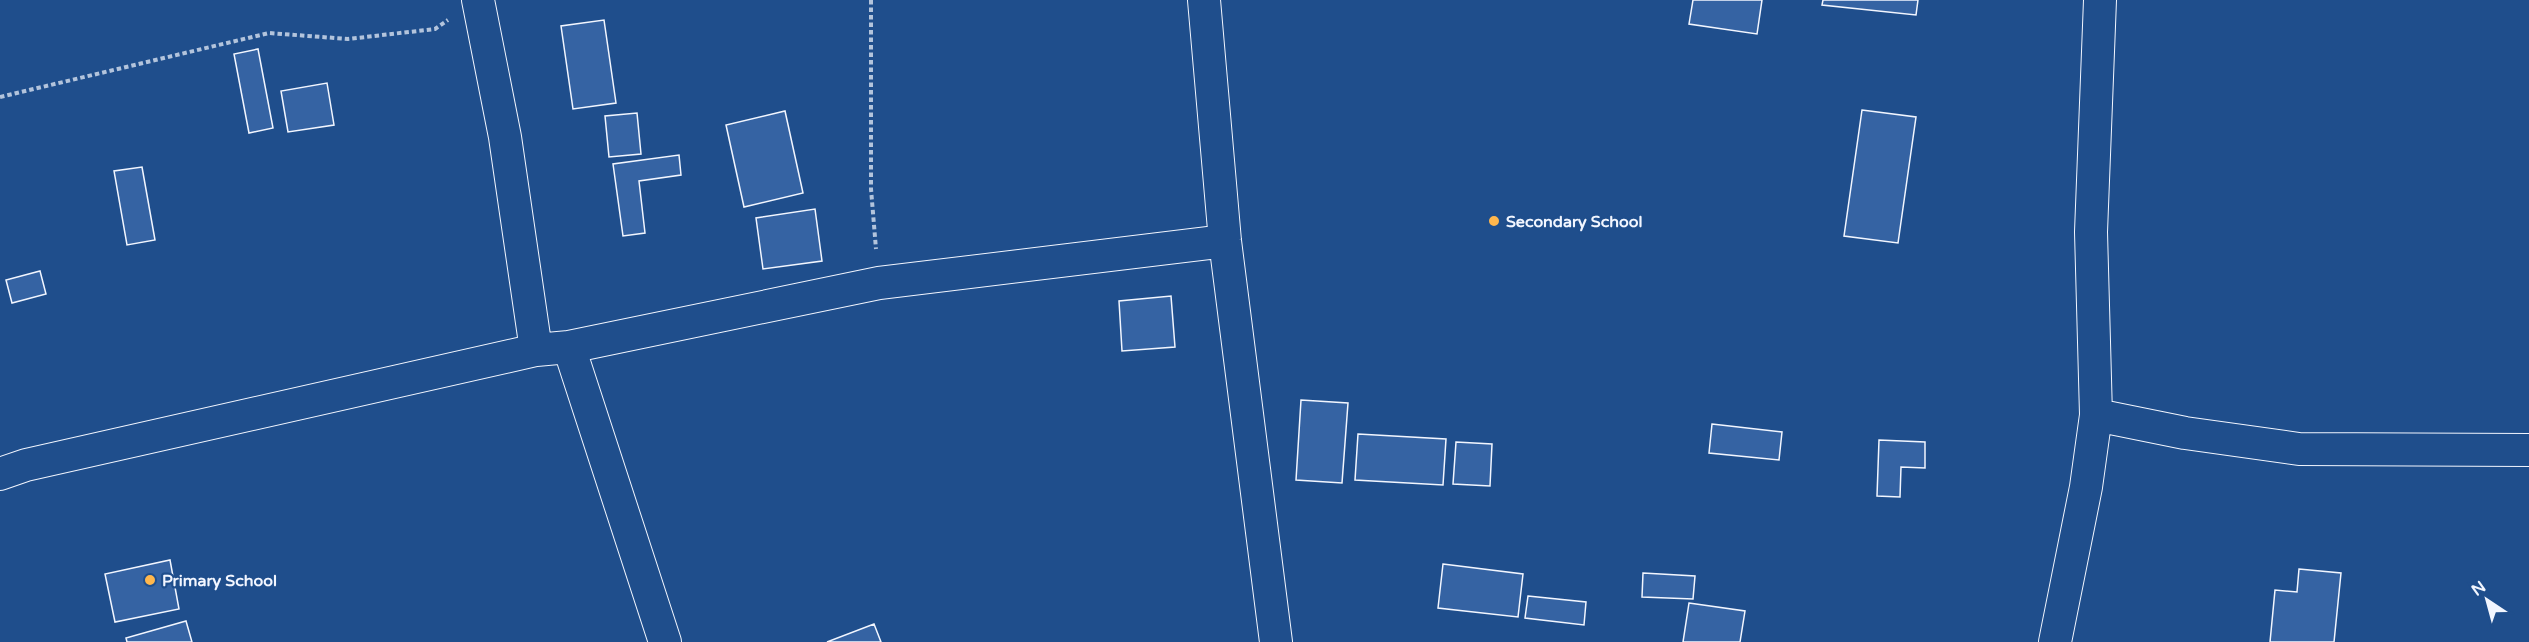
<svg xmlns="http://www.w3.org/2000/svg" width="2529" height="642" viewBox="0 0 2529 642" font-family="'Varela Round',sans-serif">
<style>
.building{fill:#3563a3;stroke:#f2f6ff;stroke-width:1.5}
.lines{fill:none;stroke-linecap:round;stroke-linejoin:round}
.minor-casing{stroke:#f2f6ff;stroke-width:34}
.path{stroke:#b3c4dc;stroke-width:4;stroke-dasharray:4.5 3;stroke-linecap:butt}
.minor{stroke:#1f4e8c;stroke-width:32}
.poi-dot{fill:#ffb74d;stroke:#1f4e8c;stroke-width:2}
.labels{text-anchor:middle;stroke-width:4.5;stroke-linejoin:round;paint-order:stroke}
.poi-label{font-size:16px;font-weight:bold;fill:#f2f6ff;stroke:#1f4e8c;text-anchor:start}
</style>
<rect width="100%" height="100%" fill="#1f4e8c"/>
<path class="building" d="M 1693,0 L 1762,0 L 1757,34 L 1689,24 Z
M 1823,0 L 1918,0 L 1916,15 L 1822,5 Z
M 604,20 L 616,103 L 573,109 L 561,26 Z
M 258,49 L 273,128 L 249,133 L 234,54 Z
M 327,83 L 334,125 L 288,132 L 281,91 Z
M 1862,110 L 1916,117 L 1898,243 L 1844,236 Z
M 785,111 L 803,193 L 744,207 L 726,125 Z
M 637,113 L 641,154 L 609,157 L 605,116 Z
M 679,155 L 681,175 L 639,181 L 645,233 L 623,236 L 613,164 Z
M 142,167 L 155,240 L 127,245 L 114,171 Z
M 815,209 L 822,261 L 763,269 L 756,218 Z
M 40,271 L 46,294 L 12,303 L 6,280 Z
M 1171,296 L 1175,347 L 1122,351 L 1119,301 Z
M 1301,400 L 1348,403 L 1342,483 L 1296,480 Z
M 1712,424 L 1782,432 L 1779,460 L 1709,453 Z
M 1358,434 L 1446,439 L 1443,485 L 1355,480 Z
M 1879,440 L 1925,442 L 1925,468 L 1901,467 L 1900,497 L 1877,496 Z
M 1456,442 L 1492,444 L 1490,486 L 1453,484 Z
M 170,560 L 179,609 L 115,622 L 105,574 Z
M 1443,564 L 1523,574 L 1518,617 L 1438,608 Z
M 2299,569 L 2341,573 L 2334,642 L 2270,642 L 2275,590 L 2297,592 Z
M 1643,573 L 1695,576 L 1693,599 L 1642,597 Z
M 1528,596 L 1586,602 L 1584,625 L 1525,618 Z
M 1689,603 L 1745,611 L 1740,642 L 1683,642 Z
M 186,621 L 192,642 L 127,642 L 126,638 Z
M 874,624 L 881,642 L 827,642 Z"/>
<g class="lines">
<defs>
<path id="minor" d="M 478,0 L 505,137 L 536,350
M 1204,0 L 1225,241 L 1276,642
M 569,347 L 665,642
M 2096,415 L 2185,433 L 2299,449 L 2529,450
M 0,474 L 26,465 L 536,350 L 569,347 L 879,283 L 1225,241
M 2055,642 L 2086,487 L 2096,415 L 2091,232 L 2100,0"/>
</defs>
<use href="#minor" class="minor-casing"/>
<path class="path" d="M 871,0 L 871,189 L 876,249
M 0,97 L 269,33 L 348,39 L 435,29 L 448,20"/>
<use href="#minor" class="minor"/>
</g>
<g class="poi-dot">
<circle cx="1494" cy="221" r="6"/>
<circle cx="150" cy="580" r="6"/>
</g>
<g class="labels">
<g class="poi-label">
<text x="1506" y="227">Secondary School</text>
<text x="162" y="586">Primary School</text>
</g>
</g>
<g transform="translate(2487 600) rotate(324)" stroke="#1f4e8c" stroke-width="4.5" paint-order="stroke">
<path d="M0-4.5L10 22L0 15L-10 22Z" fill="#f2f6ff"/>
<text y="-9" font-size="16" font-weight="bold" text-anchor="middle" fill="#f2f6ff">N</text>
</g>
</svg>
